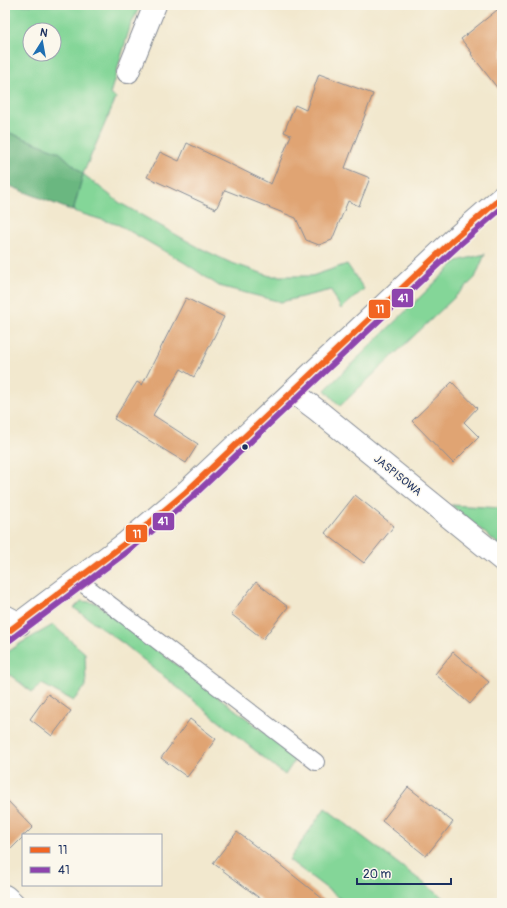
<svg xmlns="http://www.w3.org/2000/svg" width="507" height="908" viewBox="0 0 507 908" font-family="Pangolin,sans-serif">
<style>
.green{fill:#84d698;stroke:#50827b;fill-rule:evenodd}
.forest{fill:#6bb780;stroke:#43736f}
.building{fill:#e0a473}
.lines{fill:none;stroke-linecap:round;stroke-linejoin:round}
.service-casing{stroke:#868c96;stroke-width:18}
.minor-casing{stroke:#868c96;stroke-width:24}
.tertiary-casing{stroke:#868c96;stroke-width:24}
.service{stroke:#fff;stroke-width:16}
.minor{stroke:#fff;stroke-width:22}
.tertiary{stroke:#fff;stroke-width:22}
.bus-1-casing{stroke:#fbf7ec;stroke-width:9}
.bus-2-casing{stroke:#fbf7ec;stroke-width:9}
.bus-1{stroke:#f26522;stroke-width:6}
.bus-2{stroke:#8e44ad;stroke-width:6}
.bus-dot{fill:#1b2f5e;stroke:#fbf7ec;stroke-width:1.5}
.labels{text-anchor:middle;stroke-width:3;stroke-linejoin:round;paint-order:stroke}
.street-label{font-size:11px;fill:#1b2f5e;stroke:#fbf7ec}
.line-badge{stroke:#fbf7ec;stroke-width:1.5}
.badge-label{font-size:11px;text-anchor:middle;font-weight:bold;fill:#fff}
</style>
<rect width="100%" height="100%" fill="#fbf7ec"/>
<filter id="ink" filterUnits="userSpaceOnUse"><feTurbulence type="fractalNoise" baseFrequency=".025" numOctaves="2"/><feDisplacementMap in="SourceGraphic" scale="8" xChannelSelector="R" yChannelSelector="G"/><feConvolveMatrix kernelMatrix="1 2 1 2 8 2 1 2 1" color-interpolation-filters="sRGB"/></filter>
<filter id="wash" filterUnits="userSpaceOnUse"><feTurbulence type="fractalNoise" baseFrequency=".012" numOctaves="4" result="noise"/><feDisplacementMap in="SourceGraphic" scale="16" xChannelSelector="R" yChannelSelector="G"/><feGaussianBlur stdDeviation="0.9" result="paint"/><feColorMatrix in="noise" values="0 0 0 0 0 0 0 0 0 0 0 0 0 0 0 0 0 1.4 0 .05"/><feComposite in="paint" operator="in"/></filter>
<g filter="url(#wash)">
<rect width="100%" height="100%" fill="#f2e8ce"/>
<path class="green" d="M 5,5 L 140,5 L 130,27 L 110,94 L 116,98 L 83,174 L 120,203 L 198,247 L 229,262 L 270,276 L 312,276 L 347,264 L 364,289 L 341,309 L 331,290 L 281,302 L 219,286 L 185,263 L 119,225 L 73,211 L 83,174 L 59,152 L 5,131 ZM 30,30 L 54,30 L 54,54 L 30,54 Z
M 485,254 L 475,278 L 340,406 L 325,390 L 457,261 Z
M 451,505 L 502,508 L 502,547 Z
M 81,601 L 96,603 L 297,757 L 285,775 L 124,644 L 74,608 Z
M 53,625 L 85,653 L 86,686 L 73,701 L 42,684 L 32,692 L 10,675 L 5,677 L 5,654 L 21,643 Z
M 325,808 L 450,903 L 346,903 L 289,860 Z"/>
<path class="forest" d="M 5,131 L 59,152 L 83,174 L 73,211 L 5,184 Z"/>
<g id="blocks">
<path class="building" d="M 502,6 L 502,94 L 471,54 L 472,53 L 461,39 Z
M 319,74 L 373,94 L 345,168 L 370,178 L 359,206 L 348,201 L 332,240 L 319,245 L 306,240 L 296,218 L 225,190 L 216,209 L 147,177 L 160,152 L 179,161 L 187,143 L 271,184 L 291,135 L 284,132 L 295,105 L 306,110 Z
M 186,298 L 224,317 L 194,377 L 181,369 L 153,415 L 198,444 L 186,463 L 114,419 L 137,382 L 142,385 Z
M 452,382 L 477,408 L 464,422 L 479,437 L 453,463 L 412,421 Z
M 355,495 L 394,526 L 364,563 L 325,533 Z
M 256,582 L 288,607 L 263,639 L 231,614 Z
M 453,652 L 489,682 L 470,704 L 435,674 Z
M 48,694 L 71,711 L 52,736 L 30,719 Z
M 190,719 L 216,739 L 187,777 L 161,758 Z
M 408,787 L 453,822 L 426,856 L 382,821 Z
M 5,798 L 33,827 L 25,835 L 23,835 L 23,837 L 5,855 Z
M 237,832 L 284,868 L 328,903 L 266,903 L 213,863 Z"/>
</g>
</g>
<g filter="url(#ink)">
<use href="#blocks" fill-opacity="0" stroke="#868c96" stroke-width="1"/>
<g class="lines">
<defs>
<path id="service" d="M 78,580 L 316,762"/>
<path id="minor" d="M 128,72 L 155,5
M 293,392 L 317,410 L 502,560
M 5,616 L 20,624
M 5,896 L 13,903"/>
<path id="tertiary" d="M 5,634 L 127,542 L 186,492 L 454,239 L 502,197"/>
</defs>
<use href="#service" class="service-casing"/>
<use href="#minor" class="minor-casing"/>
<use href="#tertiary" class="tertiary-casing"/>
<use href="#service" class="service"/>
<use href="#minor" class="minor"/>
<use href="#tertiary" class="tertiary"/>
<defs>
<path id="bus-1" d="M 5,634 L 127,542 L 186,492 L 454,239 L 502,197"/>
<path id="bus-2" d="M 10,640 L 132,548 L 191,498 L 459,245 L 502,208"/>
</defs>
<use href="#bus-1" class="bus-1-casing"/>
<use href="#bus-2" class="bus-2-casing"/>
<use href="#bus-1" class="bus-1"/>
<use href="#bus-2" class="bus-2"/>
</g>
</g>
<circle class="bus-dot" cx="245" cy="447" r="3.5"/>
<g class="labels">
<g class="street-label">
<text transform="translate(398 475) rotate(39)" y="4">JASPISOWA</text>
</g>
</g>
<g class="line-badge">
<rect x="391" y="288" width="23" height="20" rx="4" fill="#8e44ad"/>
<rect x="368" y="299" width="23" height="20" rx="4" fill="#f26522"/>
<rect x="152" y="512" width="23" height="19" rx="4" fill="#8e44ad"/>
<rect x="125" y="524" width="23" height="19" rx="4" fill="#f26522"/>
</g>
<g class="badge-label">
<text x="403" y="302">41</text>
<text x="380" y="313">11</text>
<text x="163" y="525">41</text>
<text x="137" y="538">11</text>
</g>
<rect width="507" height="908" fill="none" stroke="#fbf7ec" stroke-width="20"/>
<rect x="22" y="834" width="140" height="52" fill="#fbf7ec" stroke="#a1a7b3"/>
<rect x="30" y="847" width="20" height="6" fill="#f26522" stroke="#a1a7b3"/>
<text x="58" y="854" font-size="12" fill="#1b2f5e">11</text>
<rect x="30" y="867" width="20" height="6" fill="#8e44ad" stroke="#a1a7b3"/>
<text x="58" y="874" font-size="12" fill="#1b2f5e">41</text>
<g transform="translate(42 42) rotate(11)"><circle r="19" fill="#fbf7ec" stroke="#a1a7b3"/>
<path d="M0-3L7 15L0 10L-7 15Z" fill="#1f6fb2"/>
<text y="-6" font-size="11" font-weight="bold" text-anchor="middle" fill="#1b2f5e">N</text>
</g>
<path d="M357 878v6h94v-6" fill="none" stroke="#1b2f5e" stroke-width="2"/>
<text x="363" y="878" font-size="12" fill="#1b2f5e" stroke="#fbf7ec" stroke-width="3" paint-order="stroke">20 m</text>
</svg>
